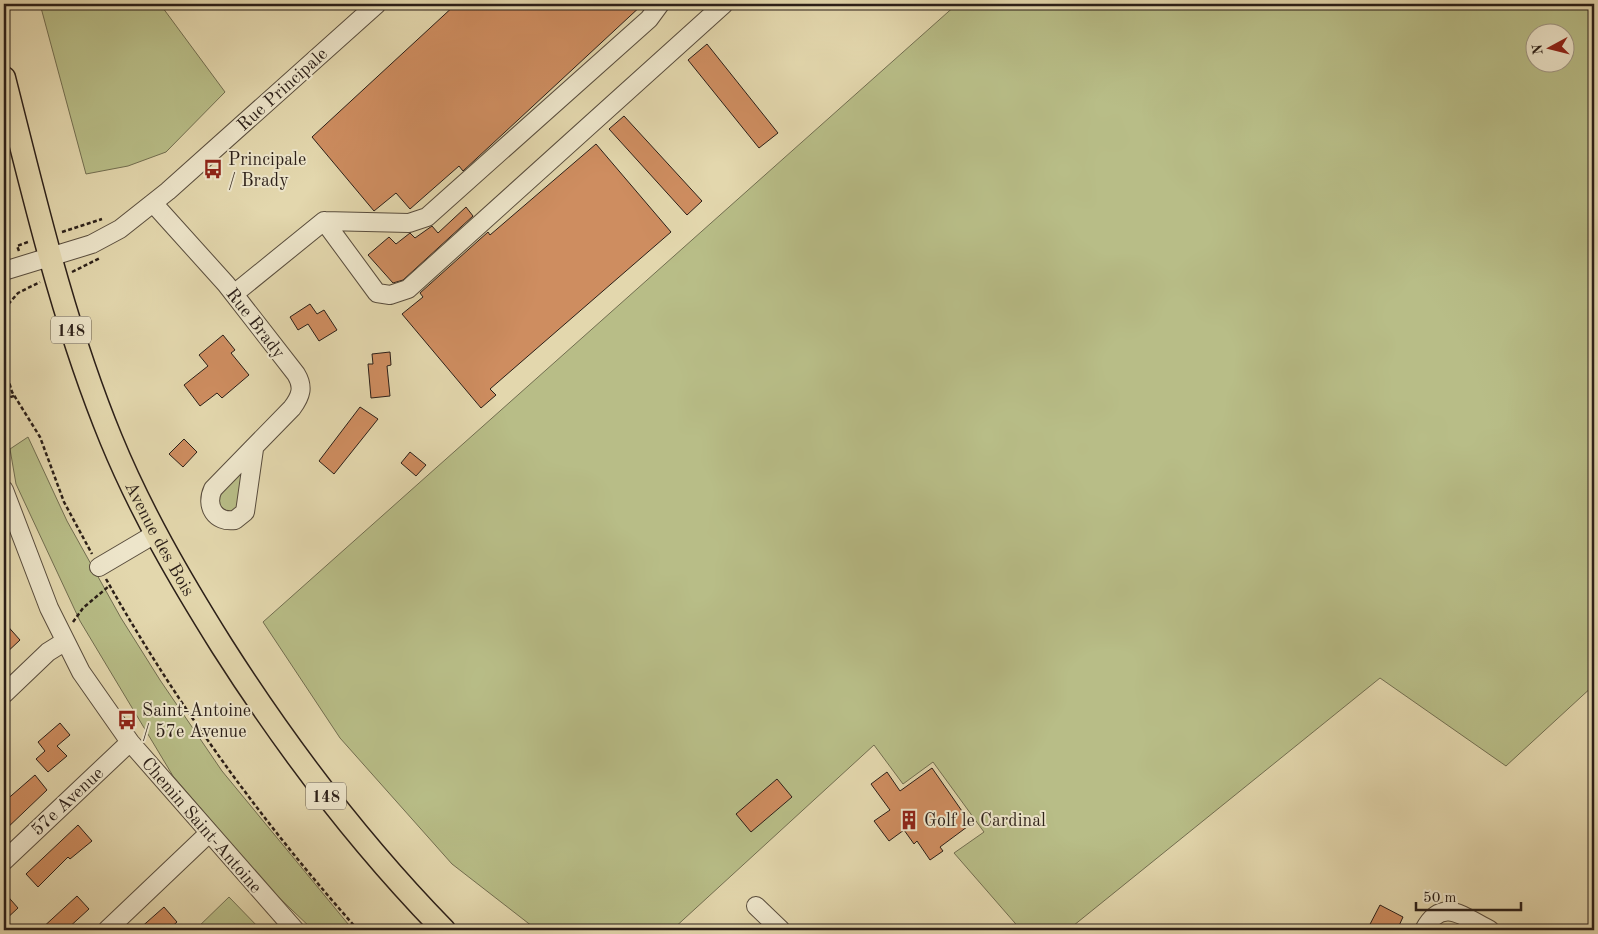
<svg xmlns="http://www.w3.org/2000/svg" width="1598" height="934" viewBox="0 0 1598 934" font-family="'Old Standard TT',serif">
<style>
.green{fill:#b8bd87;stroke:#726e50;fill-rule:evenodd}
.building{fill:#ce8d60;stroke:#2b1f18}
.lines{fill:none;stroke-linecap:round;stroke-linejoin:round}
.minor-casing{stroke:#594d3d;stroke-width:20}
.major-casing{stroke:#2b1f18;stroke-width:25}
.path{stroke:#2b1f18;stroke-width:2.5;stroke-dasharray:4 2.5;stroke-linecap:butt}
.minor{stroke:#ede5ca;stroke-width:18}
.major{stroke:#e3d7ad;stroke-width:22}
.labels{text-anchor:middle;stroke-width:4;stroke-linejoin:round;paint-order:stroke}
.shield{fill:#ede5ca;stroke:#655a4d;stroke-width:1}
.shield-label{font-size:16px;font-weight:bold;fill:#2b1f18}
.street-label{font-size:18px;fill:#2b1f18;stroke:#ede5ca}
.poi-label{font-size:18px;fill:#2b1f18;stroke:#ede5ca;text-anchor:start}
</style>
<rect width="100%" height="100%" fill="#e3d7ad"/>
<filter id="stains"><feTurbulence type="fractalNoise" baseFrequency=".004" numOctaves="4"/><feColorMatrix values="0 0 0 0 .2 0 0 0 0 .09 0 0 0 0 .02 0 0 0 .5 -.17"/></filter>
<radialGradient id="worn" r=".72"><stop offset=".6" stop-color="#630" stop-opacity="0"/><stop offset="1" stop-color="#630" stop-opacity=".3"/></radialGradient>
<path class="green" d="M 40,4 L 160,4 L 225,92 L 166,152 L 128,166 L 86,174 Z
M 957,4 L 1594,4 L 1594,685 L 1506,766 L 1380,678 L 1068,930 L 1021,930 L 954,853 L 984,832 L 933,762 L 903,784 L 874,745 L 672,930 L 537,930 L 452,864 L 340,738 L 263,622 ZM 1536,32 L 1566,32 L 1566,62 L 1536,62 Z
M 28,437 L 67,521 L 121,618 L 160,680 L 222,771 L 353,930 L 313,930 L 271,890 L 173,776 L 80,621 L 16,484 L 10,449 Z
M 244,465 L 237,509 L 230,513 L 220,506 L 219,497 Z
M 229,897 L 261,930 L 195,930 Z"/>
<path class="building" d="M 456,4 L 643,4 L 463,171 L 459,166 L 410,209 L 396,193 L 374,211 L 312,137 Z
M 707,44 L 778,133 L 759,148 L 688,60 Z
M 624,116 L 702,201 L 687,215 L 609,129 Z
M 596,144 L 671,232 L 490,389 L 496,395 L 481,408 L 402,314 L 423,297 L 420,293 L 488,232 L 490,235 Z
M 466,207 L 473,216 L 403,280 L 393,283 L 368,255 L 389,237 L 396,244 L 410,233 L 415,238 L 432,226 L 438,233 Z
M 310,304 L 317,314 L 324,310 L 337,330 L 319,341 L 308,324 L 298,330 L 290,317 Z
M 223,335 L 235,350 L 231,353 L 249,375 L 222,398 L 217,393 L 200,406 L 184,385 L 208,366 L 199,355 Z
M 390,352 L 391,365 L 387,366 L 390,396 L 371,398 L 368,364 L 373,364 L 372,354 Z
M 360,407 L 378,419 L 334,474 L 319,461 Z
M 184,439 L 197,452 L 183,467 L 169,454 Z
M 410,452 L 426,465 L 416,476 L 401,463 Z
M 4,622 L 20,640 L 4,655 Z
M 60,723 L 70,735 L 57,746 L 67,756 L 48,772 L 36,759 L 45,751 L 38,742 Z
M 932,768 L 971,824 L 940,847 L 943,851 L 930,860 L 917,841 L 914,844 L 904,830 L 889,841 L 874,821 L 890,810 L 871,784 L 887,772 L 900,791 Z
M 35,775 L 47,790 L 4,831 L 4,802 Z
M 777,779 L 792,797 L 751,832 L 736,814 Z
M 78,825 L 92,841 L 70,859 L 68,857 L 38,887 L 26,874 Z
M 4,892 L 18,908 L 4,921 Z
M 77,896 L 89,909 L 66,930 L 40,930 Z
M 1380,905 L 1403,917 L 1397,930 L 1367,930 Z
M 164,907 L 177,922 L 168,930 L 138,930 Z"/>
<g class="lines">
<defs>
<path id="minor" d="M 153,203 L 226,284 L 296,374 C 304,387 301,396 292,408 L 213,489 C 205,506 215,523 235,520 L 245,512 L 254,449
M 324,221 L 377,293 L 390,295 L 408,289 L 724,4
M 4,271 L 92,244 L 120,229 L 168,191 L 377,4
M 234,294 L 324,221 L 409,223 L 427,217 L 649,19 L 660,4
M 4,490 L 49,608 L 81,672 L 130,742 L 295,930
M 99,567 L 155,534
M 4,694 L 48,652 L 64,642
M 4,861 L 130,742
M 756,906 L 781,930
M 107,930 L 209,833
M 1424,930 C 1442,896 1464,917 1490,930"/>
<g id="major">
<path id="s1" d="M 4,78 C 35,200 63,322 111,439 C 141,512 180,579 222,646 C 287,748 359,843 444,930"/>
</g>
</defs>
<use href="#minor" class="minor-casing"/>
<use href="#major" class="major-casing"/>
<path class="path" d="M 62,232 L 102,219
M 19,251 L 17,246 L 28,242
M 72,272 L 100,258
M 4,309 L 18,293 L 40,282
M 4,365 L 12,392 L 40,437 L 64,502 L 92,554
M 4,399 L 14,396
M 106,579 C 177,705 262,822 358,930
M 73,622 L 83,608 L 109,586"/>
<use href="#minor" class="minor"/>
<use href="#major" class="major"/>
</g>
<defs>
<symbol id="bus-bare" viewBox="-9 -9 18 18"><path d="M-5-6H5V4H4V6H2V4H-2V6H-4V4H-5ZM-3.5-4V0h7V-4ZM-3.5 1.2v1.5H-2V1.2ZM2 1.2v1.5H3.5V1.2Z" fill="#8f2418" stroke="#ede5ca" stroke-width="2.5" paint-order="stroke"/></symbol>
<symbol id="building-bare" viewBox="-9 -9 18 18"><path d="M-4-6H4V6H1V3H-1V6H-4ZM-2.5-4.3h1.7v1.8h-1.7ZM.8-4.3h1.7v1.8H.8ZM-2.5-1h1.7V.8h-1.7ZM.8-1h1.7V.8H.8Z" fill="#8f2418" stroke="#ede5ca" stroke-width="2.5" paint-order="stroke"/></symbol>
</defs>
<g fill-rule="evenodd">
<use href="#bus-bare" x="199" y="155" width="28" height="28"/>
<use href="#bus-bare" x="113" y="706" width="28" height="28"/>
<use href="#building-bare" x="895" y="806" width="28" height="28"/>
</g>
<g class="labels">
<g class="shield">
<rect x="51" y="316.5" width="40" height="27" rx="4"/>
<rect x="306" y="782.5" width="40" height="27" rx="4"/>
</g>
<g class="shield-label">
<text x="71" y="336">148</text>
<text x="326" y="802">148</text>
</g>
<g class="street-label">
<text transform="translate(282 89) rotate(-42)" y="6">Rue Principale</text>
<text transform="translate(256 323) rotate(52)" y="6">Rue Brady</text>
<text dy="6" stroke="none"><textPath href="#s1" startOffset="488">Avenue des Bois</textPath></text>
<text transform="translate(67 801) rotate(-43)" y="6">57e Avenue</text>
<text transform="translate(202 825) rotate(49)" y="6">Chemin Saint-Antoine</text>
</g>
<g class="poi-label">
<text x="228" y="165">Principale<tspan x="228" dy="21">/ Brady</tspan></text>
<text x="142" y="716">Saint-Antoine<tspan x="142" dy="21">/ 57e Avenue</tspan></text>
<text x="924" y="826">Golf le Cardinal</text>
</g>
</g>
<rect width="1598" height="934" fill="none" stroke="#e3d7ad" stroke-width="20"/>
<rect x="5" y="5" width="1588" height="924" fill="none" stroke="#2b1f18" stroke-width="2.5"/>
<rect x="10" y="10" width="1578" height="914" fill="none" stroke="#2b1f18"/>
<g transform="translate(1550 48) rotate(263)"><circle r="24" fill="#ede5ca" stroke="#9f9683"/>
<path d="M0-4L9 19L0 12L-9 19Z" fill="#8f2418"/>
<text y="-8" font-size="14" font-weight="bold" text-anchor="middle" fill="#2b1f18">N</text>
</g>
<path d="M1416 902v8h105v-8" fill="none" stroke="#2b1f18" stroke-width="2.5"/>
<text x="1423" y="902" font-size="15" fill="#2b1f18" stroke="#ede5ca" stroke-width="4" paint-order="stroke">50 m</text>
<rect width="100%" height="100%" filter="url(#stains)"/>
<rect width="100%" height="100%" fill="url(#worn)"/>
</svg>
